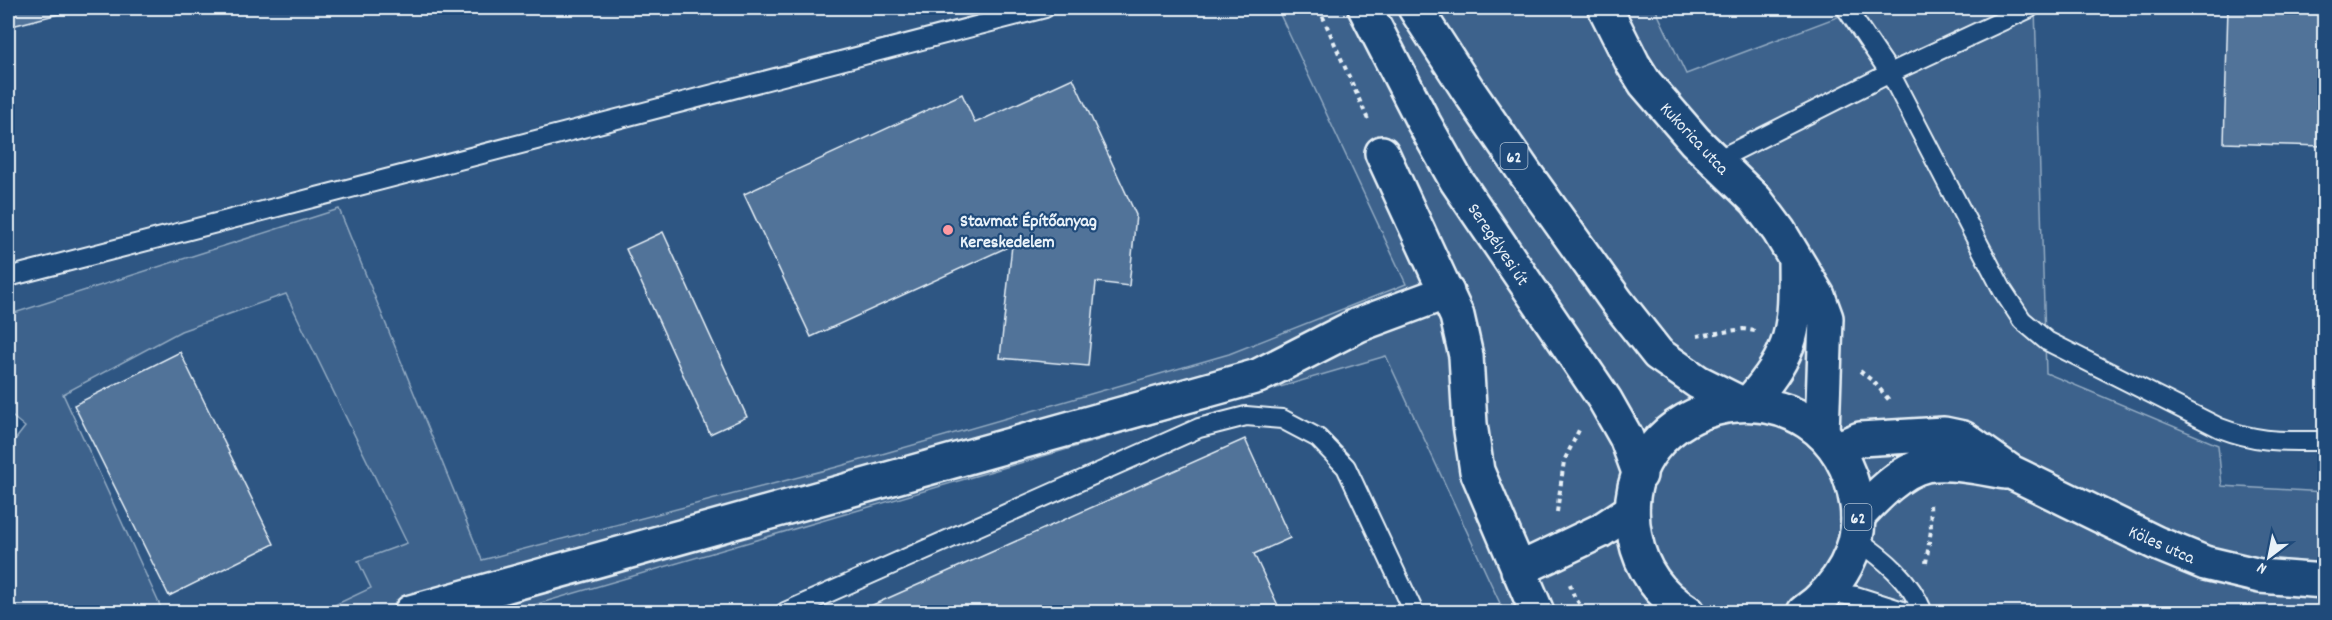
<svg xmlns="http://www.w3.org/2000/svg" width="2332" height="620" viewBox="0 0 2332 620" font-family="Dekko,sans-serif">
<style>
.built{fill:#2e5683}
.green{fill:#3c628c;stroke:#92aac2;stroke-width:1.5}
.building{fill:#517399;stroke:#e8f1f8;stroke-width:1.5}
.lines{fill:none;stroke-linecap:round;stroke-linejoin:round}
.lane-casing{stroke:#e8f1f8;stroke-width:22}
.street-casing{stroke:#e8f1f8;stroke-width:38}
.secondary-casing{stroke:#e8f1f8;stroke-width:38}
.primary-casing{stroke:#e8f1f8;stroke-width:38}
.path{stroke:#e8f1f8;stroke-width:4;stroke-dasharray:4.5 4.5;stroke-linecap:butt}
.lane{stroke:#1f4a7a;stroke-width:18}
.street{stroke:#1f4a7a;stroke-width:33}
.secondary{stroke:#1f4a7a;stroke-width:33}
.primary{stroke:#1f4a7a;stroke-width:33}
.poi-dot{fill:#ff9aa2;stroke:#1f4a7a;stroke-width:2}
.labels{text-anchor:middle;stroke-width:4.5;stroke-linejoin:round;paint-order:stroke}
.shield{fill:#1f4a7a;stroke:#acbfd2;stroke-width:1.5}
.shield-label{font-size:16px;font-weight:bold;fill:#e8f1f8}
.street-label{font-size:18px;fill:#e8f1f8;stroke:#1f4a7a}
.poi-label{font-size:18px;font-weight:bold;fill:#e8f1f8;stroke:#1f4a7a;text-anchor:start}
</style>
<rect width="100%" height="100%" fill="#1f4a7a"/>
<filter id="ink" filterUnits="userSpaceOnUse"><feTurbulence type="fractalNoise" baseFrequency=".0167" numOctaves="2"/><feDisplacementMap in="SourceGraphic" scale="12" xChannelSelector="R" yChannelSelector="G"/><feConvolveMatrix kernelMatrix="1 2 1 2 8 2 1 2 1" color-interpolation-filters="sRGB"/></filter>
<g filter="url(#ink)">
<path class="built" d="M 8,8 L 1277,8 L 1406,284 L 1229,354 L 837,467 L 482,560 L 339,209 L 8,315 Z
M 1655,8 L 1861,8 L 1685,74 Z
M 2035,8 L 2324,8 L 2324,492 L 2222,486 L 2218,445 L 2046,374 Z
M 286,294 L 407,543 L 358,561 L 372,588 L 320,612 L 163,612 L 63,394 L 181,331 Z
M 1386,356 L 1504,612 L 510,612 Z"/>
<path class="green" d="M 1277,8 L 1655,8 L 1686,74 L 1861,8 L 2035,8 L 2046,373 L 2218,445 L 2222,486 L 2324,492 L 2324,612 L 1504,612 L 1386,356 L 510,612 L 320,612 L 371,588 L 358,561 L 407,543 L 286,294 L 181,331 L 63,394 L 163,612 L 8,612 L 8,449 L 25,427 L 8,413 L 8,315 L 339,209 L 482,560 L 837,467 L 1229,354 L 1406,284 Z"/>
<path class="building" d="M 8,8 L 82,8 L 8,27 Z
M 2228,8 L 2324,8 L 2324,146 L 2224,143 Z
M 1073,78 L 1136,215 L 1129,286 L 1096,282 L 1088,366 L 1000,358 L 1012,245 L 811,337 L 744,194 L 962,94 L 975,123 Z
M 663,232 L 747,417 L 710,434 L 626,249 Z
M 180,352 L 274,544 L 169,596 L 74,405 Z
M 1245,439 L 1290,538 L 1254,554 L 1281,612 L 857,612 Z"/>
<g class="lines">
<defs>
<path id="lane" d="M 1846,8 L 1890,73 L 2003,291 L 2022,320 L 2047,341 L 2220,428 C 2259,443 2283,441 2324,441
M 1715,161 L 1890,73 L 2030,8
M 8,277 L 1045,8
M 1856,539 C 1885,559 1910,580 1923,612
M 1828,593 L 1856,596 L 1906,612
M 785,612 L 1199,428 L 1246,416 L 1282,419 L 1318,438 L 1346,467 L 1414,612"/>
<path id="street" d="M 1605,8 L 1633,64 L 1645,83 L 1695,141 L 1756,200 L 1779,231 L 1818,296 L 1826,318 L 1822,433
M 1382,153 L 1457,316 L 1466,356 L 1470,424 L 1477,471 L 1537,612
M 1749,403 C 1795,351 1796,328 1795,260
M 1518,570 L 1600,531 L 1632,510
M 411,612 L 1258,376 L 1358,325 L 1447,292"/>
<path id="secondary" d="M 1836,449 L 1860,439 L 1944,434 L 1963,438 L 2011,472 L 2156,543 L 2205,563 L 2260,576 L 2324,581
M 1858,516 C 1875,498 1901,470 1926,465 C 1951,461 1981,468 2006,472"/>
<path id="primary" d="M 1365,8 L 1424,123 L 1456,180 L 1605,400 L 1626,437 L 1640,475
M 1415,8 L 1468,90 L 1525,173 L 1617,302 L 1658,354 L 1698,382 L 1740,403
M 1688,612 C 1660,595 1641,569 1635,537 C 1605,391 1832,345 1857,505 C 1863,548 1839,588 1804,612"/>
</defs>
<use href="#lane" class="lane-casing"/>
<use href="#street" class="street-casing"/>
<use href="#secondary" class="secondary-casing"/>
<use href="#primary" class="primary-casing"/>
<path class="path" d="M 1319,8 L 1369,122
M 1697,336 L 1743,329 L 1755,331
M 1860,371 L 1874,382 L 1889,400
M 1557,512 L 1564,461 L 1580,428
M 1926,563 L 1931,530 L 1930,502
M 1570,584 L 1574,596 L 1585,612"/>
<use href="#lane" class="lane"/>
<use href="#street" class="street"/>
<use href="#secondary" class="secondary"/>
<use href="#primary" class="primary"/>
</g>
</g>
<circle class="poi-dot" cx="948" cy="230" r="6"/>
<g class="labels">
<g class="shield">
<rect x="1500.5" y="143" width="27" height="26" rx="4.5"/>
<rect x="1844.5" y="504" width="27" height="26" rx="4.5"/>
</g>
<g class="shield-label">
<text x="1514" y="162">62</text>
<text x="1858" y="523">62</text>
</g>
<g class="street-label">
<text transform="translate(1695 138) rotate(47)" y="6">Kukorica utca</text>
<text transform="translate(1499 244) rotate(56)" y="6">Seregélyesi út</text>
<text transform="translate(2162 544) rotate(24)" y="6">Köles utca</text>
</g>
<g class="poi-label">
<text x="960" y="226">Stavmat Építőanyag<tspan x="960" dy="21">Kereskedelem</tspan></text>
</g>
</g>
<rect width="2332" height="620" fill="none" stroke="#1f4a7a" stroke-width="30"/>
<rect x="15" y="15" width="2302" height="590" fill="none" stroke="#e8f1f8" stroke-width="2" filter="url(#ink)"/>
<g transform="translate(2269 557) rotate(212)" stroke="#1f4a7a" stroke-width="4.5" paint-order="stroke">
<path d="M0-4.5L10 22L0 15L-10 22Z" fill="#e8f1f8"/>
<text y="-9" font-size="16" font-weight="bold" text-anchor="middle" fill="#e8f1f8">N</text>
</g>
</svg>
